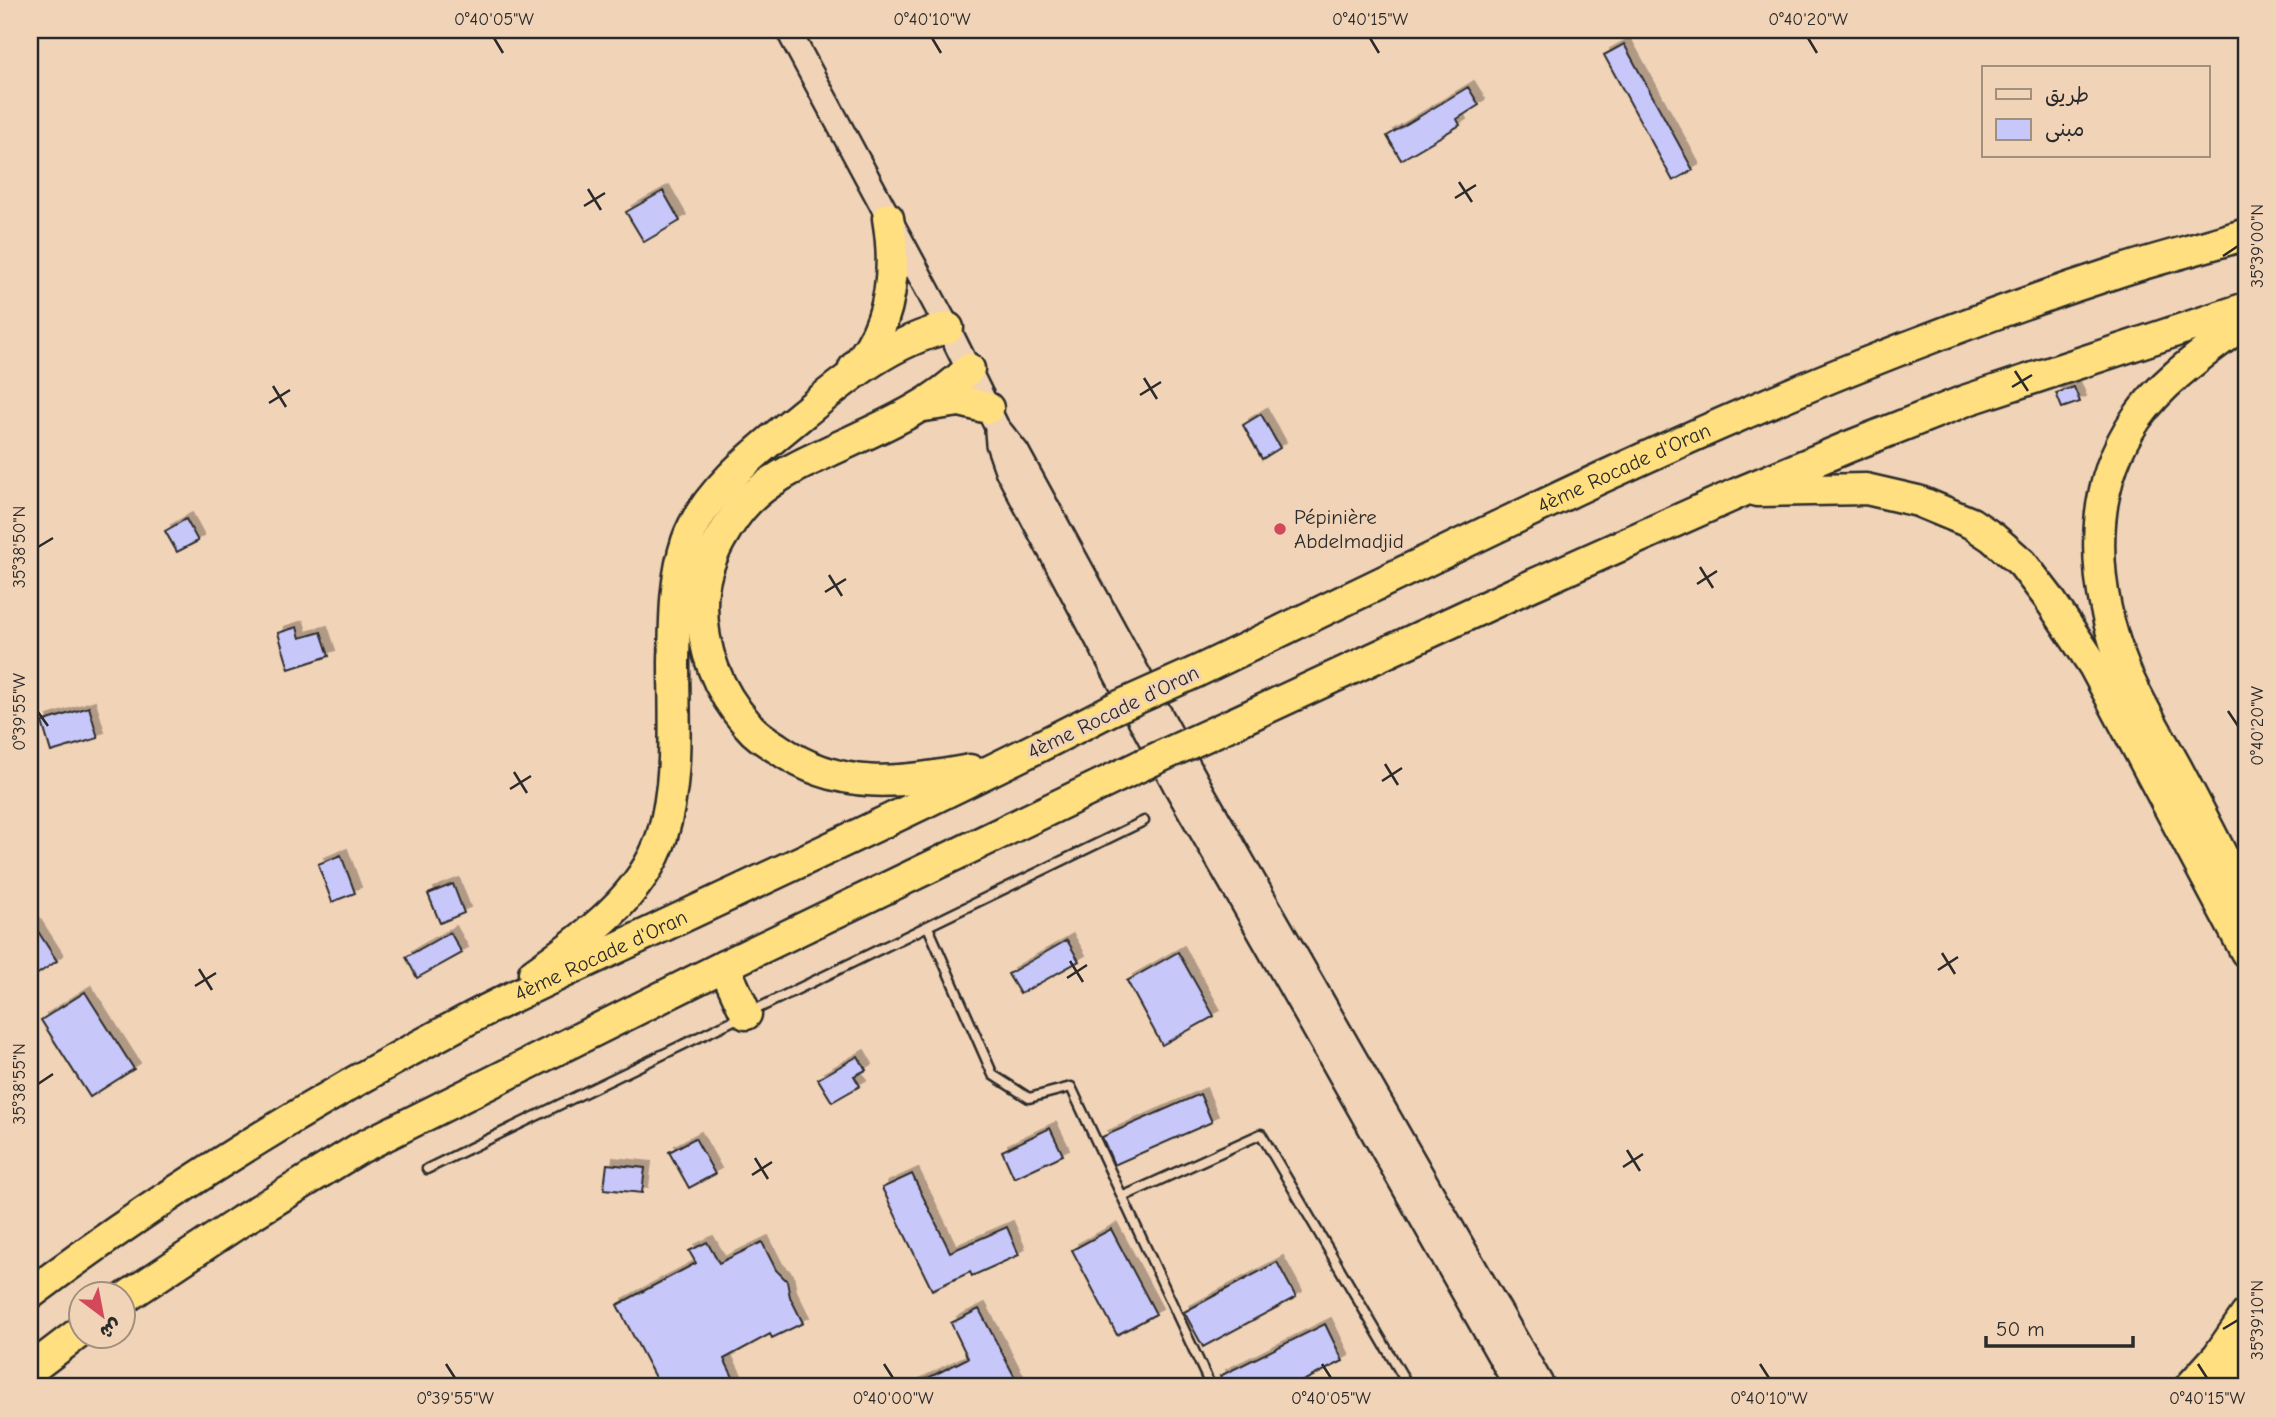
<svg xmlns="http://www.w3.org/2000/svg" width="2276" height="1417" viewBox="0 0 2276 1417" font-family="'Comic Neue','Playpen Sans Arabic',sans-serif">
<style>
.building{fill:#c8c7f9;stroke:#2b2b2b;stroke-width:2;filter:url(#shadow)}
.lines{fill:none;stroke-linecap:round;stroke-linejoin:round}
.lane-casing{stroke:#2b2b2b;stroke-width:13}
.secondary-casing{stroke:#2b2b2b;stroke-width:28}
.highway-casing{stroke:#2b2b2b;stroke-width:35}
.lane{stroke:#f1d3b7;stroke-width:8}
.secondary{stroke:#f1d3b7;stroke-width:23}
.highway{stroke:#ffdf80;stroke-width:30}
.highway-bridge-casing{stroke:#2b2b2b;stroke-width:35;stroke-linecap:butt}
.highway-bridge{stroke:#ffdf80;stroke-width:30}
.ticks{fill:none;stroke:#2b2b2b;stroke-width:2.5}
.poi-dot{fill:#d1495b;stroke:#f1d3b7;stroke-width:2.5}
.labels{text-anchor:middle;stroke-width:6;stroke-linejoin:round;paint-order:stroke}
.street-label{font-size:21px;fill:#2b2b2b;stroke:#f1d3b7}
.poi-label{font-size:21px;fill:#2b2b2b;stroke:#f1d3b7;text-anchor:start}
.neatline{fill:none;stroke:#2b2b2b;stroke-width:2.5}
.ticks-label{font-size:18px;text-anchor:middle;fill:#2b2b2b}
</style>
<defs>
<filter id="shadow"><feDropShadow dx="6" dy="-6" stdDeviation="0" flood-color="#0004"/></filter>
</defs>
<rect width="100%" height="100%" fill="#f1d3b7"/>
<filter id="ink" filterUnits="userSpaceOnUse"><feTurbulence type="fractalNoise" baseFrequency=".0143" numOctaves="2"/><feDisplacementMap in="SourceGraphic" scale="14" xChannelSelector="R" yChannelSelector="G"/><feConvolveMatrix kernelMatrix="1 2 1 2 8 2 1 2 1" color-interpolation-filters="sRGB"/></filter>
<g filter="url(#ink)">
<path class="building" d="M 1624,44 L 1693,170 L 1673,181 L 1604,55 Z
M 1468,87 L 1479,105 L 1457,119 L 1460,125 L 1401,160 L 1387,136 Z
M 663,191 L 680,221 L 644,242 L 626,212 Z
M 2074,387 L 2080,402 L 2062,408 L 2056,393 Z
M 1261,414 L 1280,448 L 1262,459 L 1243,425 Z
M 186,519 L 198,541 L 177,552 L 165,531 Z
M 297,627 L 300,638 L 321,632 L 329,656 L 289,669 L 278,633 Z
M 89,707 L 98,738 L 51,752 L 42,722 Z
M 341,855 L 355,893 L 332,902 L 318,864 Z
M 453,884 L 464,913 L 440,923 L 428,894 Z
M 30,919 L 57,961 L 30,979 Z
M 450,932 L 462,953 L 417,978 L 406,957 Z
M 1067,940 L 1079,961 L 1020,994 L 1008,974 Z
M 1178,952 L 1214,1016 L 1162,1045 L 1127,981 Z
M 85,992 L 134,1069 L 90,1097 L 41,1020 Z
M 858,1056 L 866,1070 L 854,1076 L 860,1086 L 832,1102 L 818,1079 Z
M 1200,1094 L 1212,1122 L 1114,1165 L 1102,1137 Z
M 1050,1128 L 1063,1155 L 1014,1178 L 1002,1151 Z
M 695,1138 L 715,1174 L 689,1188 L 669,1152 Z
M 607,1164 L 645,1168 L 642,1193 L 604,1189 Z
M 912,1174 L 950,1252 L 1007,1227 L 1019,1255 L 972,1276 L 970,1272 L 932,1290 L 882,1188 Z
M 1111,1229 L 1156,1314 L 1117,1335 L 1072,1250 Z
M 707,1242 L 719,1263 L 762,1242 L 776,1270 L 787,1281 L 790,1297 L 803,1323 L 772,1338 L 770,1334 L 724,1359 L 738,1387 L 660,1387 L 617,1305 L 696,1263 L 689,1251 Z
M 1277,1262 L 1296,1297 L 1203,1347 L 1184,1312 Z
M 979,1309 L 1020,1387 L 910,1387 L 968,1358 L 951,1323 Z
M 1325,1324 L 1343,1361 L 1291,1387 L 1226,1387 L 1220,1376 Z"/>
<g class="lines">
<defs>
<path id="lane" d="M 928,927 L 993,1075 L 1029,1098 L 1071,1087 L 1211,1387
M 427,1169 L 1144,821
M 1122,1197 L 1261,1134 L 1409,1387"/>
<path id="secondary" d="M 788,30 L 948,328 L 997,427 L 1017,452 L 1202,791 L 1543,1387
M 997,431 L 998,444 L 1007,470 L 1176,787 L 1260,933 L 1517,1387"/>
<g id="highway">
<path d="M 2246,321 C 2207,351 2165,378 2136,419 C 2084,495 2093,592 2126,673 C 2140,705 2159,736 2176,767 C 2200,812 2223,857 2246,903"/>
<path d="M 854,368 C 892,326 897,272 888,218"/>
<path d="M 969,369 C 927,411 871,431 819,456 C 793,468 768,481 748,501 C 736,513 728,526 720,540 C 709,560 702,582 702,605 C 702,651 718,691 748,725 C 756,735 766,741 777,748 C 840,792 899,783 970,770"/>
<path d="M 924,406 L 960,401 L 988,408"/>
<path d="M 1757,491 L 1866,489 L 1918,501 L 1971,523 L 1992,537 L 2022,563 L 2048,597 L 2094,666 L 2246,952"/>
<path id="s1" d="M 1196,672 C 1414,568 1631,457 1856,367 C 1941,333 2028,301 2114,273 C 2158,258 2203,248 2246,234"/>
<path d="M 1232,724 L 1519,591 L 1743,491 L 1848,447 L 1967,400 L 2246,308"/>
<path d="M 724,966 L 746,1014"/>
<path d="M 534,973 C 584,938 643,896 662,836 C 679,781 674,718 674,662 C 675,621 674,580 687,541 C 704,491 764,446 804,413 C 847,378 893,340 948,328"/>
<path id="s2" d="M 30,1294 C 168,1190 312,1102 465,1021 C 527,988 592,960 655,930 C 808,858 962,787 1113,709"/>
<path d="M 122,1300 L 241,1221 L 360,1148 L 724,966 L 1142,765"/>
<path d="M 30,1370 L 80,1332"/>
<path d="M 2190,1387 L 2218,1356 L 2246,1315"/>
<path d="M 2220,1387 L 2246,1357"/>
</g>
</defs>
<use href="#lane" class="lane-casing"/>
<use href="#secondary" class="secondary-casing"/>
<use href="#highway" class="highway-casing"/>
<use href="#lane" class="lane"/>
<use href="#secondary" class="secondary"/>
<use href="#highway" class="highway"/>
<defs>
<path id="highway-bridge" d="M 1113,709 L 1196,672
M 1142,765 L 1232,724"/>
</defs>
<use href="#highway-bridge" class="highway-bridge-casing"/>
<use href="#highway-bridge" class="highway-bridge"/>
</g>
</g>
<path class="ticks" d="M 494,38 L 503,53M 932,38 L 941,53M 1370,38 L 1379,53M 1808,38 L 1817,53M 1459,182 L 1472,202M 588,189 L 601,210M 1455,198 L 1476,185M 584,206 L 605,193M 2223,256 L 2238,246M 2015,371 L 2028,391M 1144,378 L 1157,399M 273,386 L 286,407M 2012,387 L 2032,375M 1140,395 L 1161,382M 269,403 L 290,390M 38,547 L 53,538M 1700,567 L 1713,588M 829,575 L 842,596M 1697,584 L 1717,571M 825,592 L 846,579M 2228,711 L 2238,726M 38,712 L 48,726M 1385,764 L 1398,785M 514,772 L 527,793M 1382,781 L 1402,768M 510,789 L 531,776M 1942,953 L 1955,974M 1070,961 L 1083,982M 199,969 L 212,990M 1938,970 L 1958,957M 1067,978 L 1087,965M 195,986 L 216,973M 38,1084 L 53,1074M 1627,1150 L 1640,1171M 755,1158 L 768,1179M 1623,1167 L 1643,1154M 752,1175 L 772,1162M 2223,1329 L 2238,1320M 446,1364 L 455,1378M 884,1364 L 893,1378M 1322,1364 L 1331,1378M 1760,1364 L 1769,1378M 2198,1364 L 2207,1378"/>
<circle class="poi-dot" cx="1280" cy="529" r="7"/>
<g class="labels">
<g class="street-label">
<text dy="7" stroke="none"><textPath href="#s1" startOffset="474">4ème Rocade d'Oran</textPath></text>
<text transform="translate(1113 712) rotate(-26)" y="7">4ème Rocade d'Oran</text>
<text dy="7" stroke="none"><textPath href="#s2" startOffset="665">4ème Rocade d'Oran</textPath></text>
</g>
<g class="poi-label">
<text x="1294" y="524">Pépinière<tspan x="1294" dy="24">Abdelmadjid</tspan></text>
</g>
</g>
<rect width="2276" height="1417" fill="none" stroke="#f1d3b7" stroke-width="77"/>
<rect x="1982" y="66" width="228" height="91" fill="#f1d3b7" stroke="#a2907f" stroke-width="2"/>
<rect x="1996" y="89" width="35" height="10" fill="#f1d3b7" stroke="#a2907f" stroke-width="2"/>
<text x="2045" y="102" font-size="21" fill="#2b2b2b">طريق</text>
<rect x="1996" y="119" width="35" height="21" fill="#c8c7f9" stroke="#a2907f" stroke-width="2"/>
<text x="2045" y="136" font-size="21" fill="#2b2b2b">مبنى</text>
<g transform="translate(102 1315) rotate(148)"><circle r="33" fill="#f1d3b7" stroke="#a2907f" stroke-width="2"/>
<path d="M0-5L12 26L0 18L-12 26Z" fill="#d1495b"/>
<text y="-10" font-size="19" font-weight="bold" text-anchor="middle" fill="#2b2b2b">ش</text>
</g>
<path d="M1986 1336v10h147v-10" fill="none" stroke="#2b2b2b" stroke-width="3.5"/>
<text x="1996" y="1336" font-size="21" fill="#2b2b2b" stroke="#f1d3b7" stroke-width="5" paint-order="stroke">50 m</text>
<rect x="38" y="38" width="2200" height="1340" class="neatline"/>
<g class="ticks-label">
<text x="494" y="25">0°40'05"W</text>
<text x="932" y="25">0°40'10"W</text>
<text x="1370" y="25">0°40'15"W</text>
<text x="1808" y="25">0°40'20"W</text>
<text transform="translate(2257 246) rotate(-90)" y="6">35°39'00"N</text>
<text transform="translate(19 547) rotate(-90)" y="6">35°38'50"N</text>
<text transform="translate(19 712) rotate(-90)" y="6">0°39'55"W</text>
<text transform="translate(2257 726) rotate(-90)" y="6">0°40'20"W</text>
<text transform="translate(19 1084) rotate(-90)" y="6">35°38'55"N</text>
<text transform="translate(2257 1320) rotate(-90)" y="6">35°39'10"N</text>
<text x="455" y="1404">0°39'55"W</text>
<text x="893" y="1404">0°40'00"W</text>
<text x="1331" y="1404">0°40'05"W</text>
<text x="1769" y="1404">0°40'10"W</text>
<text x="2207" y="1404">0°40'15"W</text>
</g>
</svg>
